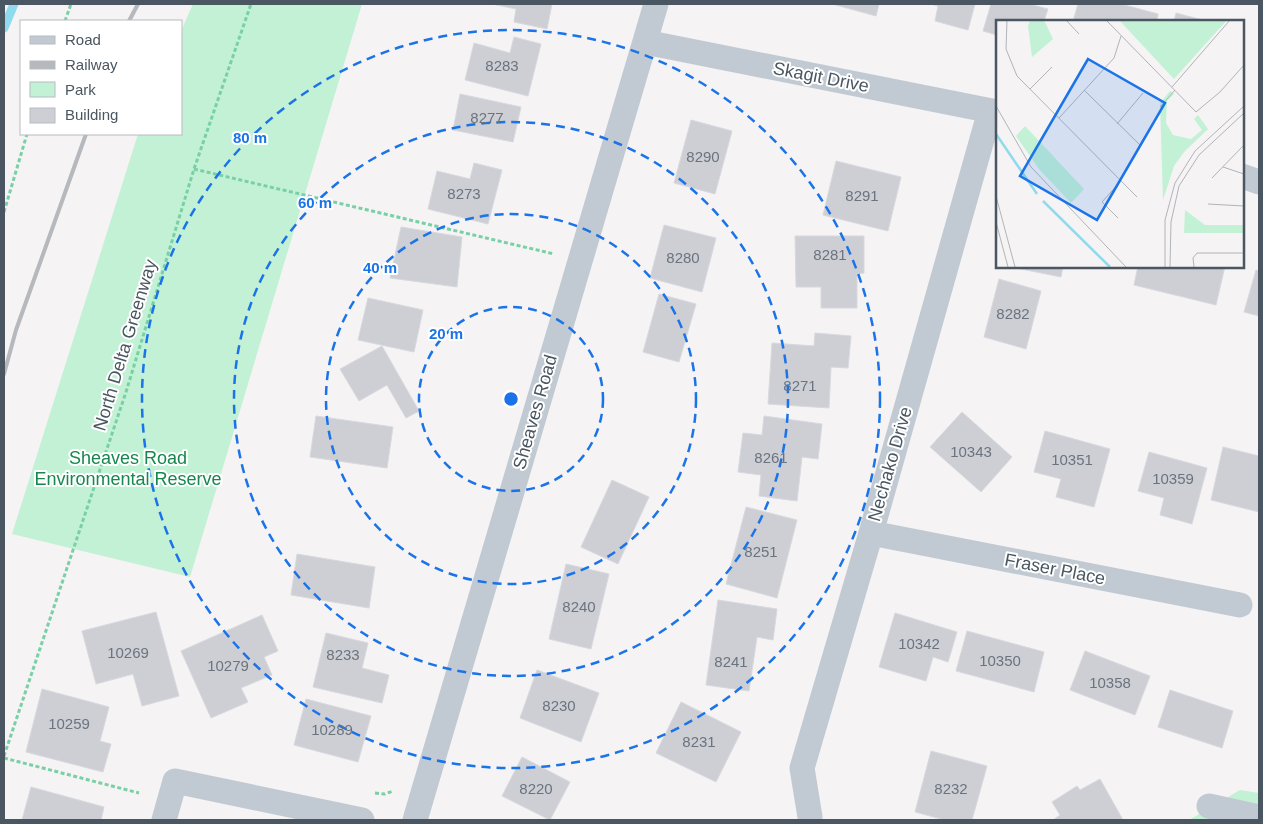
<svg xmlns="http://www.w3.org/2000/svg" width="1263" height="824" viewBox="0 0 1263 824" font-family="Helvetica,sans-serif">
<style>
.green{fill:#c3f1d5}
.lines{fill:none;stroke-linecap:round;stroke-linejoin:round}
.stream{stroke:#90daee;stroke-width:9}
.building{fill:#cdcfd5;stroke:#d7d9de}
.path{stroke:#7ad0a6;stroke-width:3;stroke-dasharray:4 2.5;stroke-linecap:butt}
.minor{stroke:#c1cad2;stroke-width:25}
.rail{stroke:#b5b8bd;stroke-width:4}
.ring{fill:none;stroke:#1a73e8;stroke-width:2.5;stroke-dasharray:9 6}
.labels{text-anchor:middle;stroke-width:4;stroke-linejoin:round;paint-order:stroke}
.number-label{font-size:15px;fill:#6b747e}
.street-label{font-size:18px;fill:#4a5661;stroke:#fff}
.park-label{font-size:18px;fill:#17864f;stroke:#fff}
.inset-river{fill:none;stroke:#90daee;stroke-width:2.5}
.inset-road{fill:none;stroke:#b1b4b9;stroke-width:1}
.view{fill:#1a73e8;fill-opacity:0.15;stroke:#1a73e8;stroke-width:2.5}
.inset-edge{fill:none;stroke:#4a5661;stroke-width:2.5}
.centre{fill:#1a73e8;stroke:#fff;stroke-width:2.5}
.ring-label{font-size:15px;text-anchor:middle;font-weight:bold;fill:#1a73e8;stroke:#fff;stroke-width:4;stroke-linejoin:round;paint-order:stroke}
</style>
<rect width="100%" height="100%" fill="#f5f3f3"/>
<path class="green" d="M 193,4 L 362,4 L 190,577 L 12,534 L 138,134 L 181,134 L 181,31 Z
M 1240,790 L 1259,793 L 1259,820 L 1189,820 Z"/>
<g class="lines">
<path class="stream" d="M 4,28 L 14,4"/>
</g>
<path class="building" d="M 492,4 L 552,4 L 547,29 L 514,22 L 516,9 Z
M 832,4 L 879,4 L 876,16 Z
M 931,4 L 975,4 L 968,30 L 935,21 L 938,6 Z
M 991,4 L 1029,4 L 1048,9 L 1044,21 L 997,21 L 997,35 L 983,31 Z
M 1078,4 L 1121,4 L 1158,14 L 1157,21 L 1073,21 Z
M 1176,13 L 1206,21 L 1174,21 Z
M 514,37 L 541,44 L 528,96 L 465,80 L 474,43 L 510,53 Z
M 460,94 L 521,107 L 513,142 L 453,130 Z
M 691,120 L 732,131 L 715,194 L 674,183 Z
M 836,161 L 901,177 L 888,231 L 823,215 Z
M 474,163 L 502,170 L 488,224 L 428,209 L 437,171 L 470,179 Z
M 664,225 L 716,238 L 702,292 L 650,278 Z
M 401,227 L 462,237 L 457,287 L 390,278 Z
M 795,236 L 864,236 L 864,273 L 857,274 L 857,308 L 821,308 L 821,287 L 796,287 Z
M 1017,266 L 1063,266 L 1061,277 L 1016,268 Z
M 1138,266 L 1225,266 L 1216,305 L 1134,285 Z
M 1256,270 L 1259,271 L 1259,316 L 1244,312 Z
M 999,279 L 1041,291 L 1026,349 L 984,337 Z
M 659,294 L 696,304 L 679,362 L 643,352 Z
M 368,298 L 423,310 L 414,352 L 358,340 Z
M 815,333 L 851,336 L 848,368 L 831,367 L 829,408 L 768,404 L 772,343 L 814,346 Z
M 382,346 L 419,411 L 406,418 L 387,385 L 359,401 L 340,369 Z
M 962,412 L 1012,457 L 981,492 L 930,447 Z
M 316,416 L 393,427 L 387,468 L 310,457 Z
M 764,416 L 822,424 L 818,459 L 802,457 L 797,501 L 759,496 L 761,475 L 738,472 L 743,433 L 762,435 Z
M 1045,431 L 1110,449 L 1094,507 L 1056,497 L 1061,479 L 1034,472 Z
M 1223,447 L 1259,456 L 1259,512 L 1211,500 Z
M 1149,452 L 1207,468 L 1192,524 L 1160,515 L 1164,498 L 1138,491 Z
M 612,480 L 649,497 L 618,564 L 581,547 Z
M 746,507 L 797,520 L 777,598 L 726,584 Z
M 297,554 L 375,567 L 369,608 L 291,595 Z
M 566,564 L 609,574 L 591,649 L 549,639 Z
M 718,600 L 777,609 L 773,640 L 757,637 L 749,691 L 706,685 Z
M 156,612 L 179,696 L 142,706 L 133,674 L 96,684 L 82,631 Z
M 895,613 L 957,632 L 948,662 L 933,657 L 926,681 L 879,667 Z
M 262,615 L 278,651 L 264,657 L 272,675 L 241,688 L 248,702 L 211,718 L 181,651 Z
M 967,631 L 1044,652 L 1034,692 L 956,671 Z
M 326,633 L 368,643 L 362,668 L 389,675 L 382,703 L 313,687 Z
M 1085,651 L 1150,676 L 1135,715 L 1070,690 Z
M 537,670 L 599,693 L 581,742 L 520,718 Z
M 42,689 L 109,707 L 100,741 L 111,744 L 103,772 L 26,752 Z
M 1170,690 L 1233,711 L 1222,748 L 1158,727 Z
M 306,699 L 371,716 L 358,762 L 294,745 Z
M 681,702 L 741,732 L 716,782 L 656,753 Z
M 931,751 L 987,766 L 972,820 L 945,820 L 915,812 Z
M 522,757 L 570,782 L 550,820 L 502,796 Z
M 1100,779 L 1123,820 L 1053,820 L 1060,815 L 1052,802 L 1077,786 L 1080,790 Z
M 31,787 L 104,807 L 101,820 L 22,820 Z"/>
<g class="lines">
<path class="path" d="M 65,21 L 71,4
M 194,169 L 554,254
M 4,212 L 27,134
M 4,756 L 126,392 L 194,169 L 251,4
M 4,758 L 139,793
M 375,793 L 385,794 L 393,791"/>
<path class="minor" d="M 645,42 L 997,112
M 1242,176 L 1259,182
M 871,533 L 1240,605
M 1209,806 L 1259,817
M 810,817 L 802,768 L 871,533 L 990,111
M 164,820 L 175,781 L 362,820
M 415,820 L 656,4"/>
<path class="rail" d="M 129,21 L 138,4
M 4,374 L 16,330 L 86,134"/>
</g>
<g class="ring">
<circle cx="511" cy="399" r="92"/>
<circle cx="511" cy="399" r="185"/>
<circle cx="511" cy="399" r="277"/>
<circle cx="511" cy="399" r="369"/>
</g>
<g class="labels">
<g class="number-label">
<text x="502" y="71">8283</text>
<text x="487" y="123">8277</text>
<text x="703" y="162">8290</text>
<text x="464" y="199">8273</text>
<text x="862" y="201">8291</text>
<text x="830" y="260">8281</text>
<text x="683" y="263">8280</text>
<text x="1013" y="319">8282</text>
<text x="800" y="391">8271</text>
<text x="971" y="457">10343</text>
<text x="771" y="463">8261</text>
<text x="1072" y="465">10351</text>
<text x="1173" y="484">10359</text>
<text x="761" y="557">8251</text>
<text x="579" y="612">8240</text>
<text x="919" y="649">10342</text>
<text x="128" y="658">10269</text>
<text x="343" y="660">8233</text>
<text x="1000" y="666">10350</text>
<text x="731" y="667">8241</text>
<text x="228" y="671">10279</text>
<text x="1110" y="688">10358</text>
<text x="559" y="711">8230</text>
<text x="69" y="729">10259</text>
<text x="332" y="735">10289</text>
<text x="699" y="747">8231</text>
<text x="536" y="794">8220</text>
<text x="951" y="794">8232</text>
</g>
<g class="street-label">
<text transform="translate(821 77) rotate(11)" y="6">Skagit Drive</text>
<text transform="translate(125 345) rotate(-73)" y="6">North Delta Greenway</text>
<text transform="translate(535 412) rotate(-74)" y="6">Sheaves Road</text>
<text transform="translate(890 464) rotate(-74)" y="6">Nechako Drive</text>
<text transform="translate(1055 569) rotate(11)" y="6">Fraser Place</text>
</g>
<g class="park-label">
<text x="128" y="464">Sheaves Road<tspan x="128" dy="21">Environmental Reserve</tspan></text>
</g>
</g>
<g transform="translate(996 20)">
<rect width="248" height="248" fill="#f5f3f3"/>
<path d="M 34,0 L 48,0 L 57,19 L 36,37 L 32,6 ZM 123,0 L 231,0 L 178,59 ZM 174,71 L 178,74 L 171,81 L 170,103 L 177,115 L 195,119 L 206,110 L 198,99 L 202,95 L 212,109 L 188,132 L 178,146 L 167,180 L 164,83 ZM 29,106 L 88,169 L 75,183 L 43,149 L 20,116 ZM 189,190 L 209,205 L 247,205 L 247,213 L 188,213 Z" fill="#c3f1d5"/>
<path class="inset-river" d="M 0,114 L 41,174M 47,181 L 114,247"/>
<path class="inset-road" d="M 11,0 L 10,29 L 21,56 L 141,177M 70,0 L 83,14M 110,0 L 200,92 L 224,72 L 248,45M 176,67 L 234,0M 34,69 L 56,47M 88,70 L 144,125M 0,86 L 35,147 L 130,247M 164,87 L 179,70M 63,98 L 118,38 L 125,16M 121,104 L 147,73M 227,147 L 248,154M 216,158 L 248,125M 0,176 L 19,247M 212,184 L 248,186M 122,198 L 106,182 L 124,162M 0,202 L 12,247M 169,247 L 169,200 L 179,163 L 199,131 L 248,86M 174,247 L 175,202 L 183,166 L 203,135 L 248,93M 198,247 L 197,238 L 201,233 L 248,233"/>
<path class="view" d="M 92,39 L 169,83 L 101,200 L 24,156 Z"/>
<rect width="248" height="248" class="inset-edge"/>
</g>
<circle cx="511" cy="399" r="8" class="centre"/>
<g class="ring-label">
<text x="250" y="143">80 m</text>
<text x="315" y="208">60 m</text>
<text x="380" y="273">40 m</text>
<text x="446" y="339">20 m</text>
</g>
<rect width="1263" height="824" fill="none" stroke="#4a5661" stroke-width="10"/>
<rect x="20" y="20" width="162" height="115" fill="#ffffff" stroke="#b7bbc0"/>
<rect x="30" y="36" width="25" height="8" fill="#c1cad2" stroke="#b7bbc0"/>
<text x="65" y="45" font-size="15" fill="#4a5661">Road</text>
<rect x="30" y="61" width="25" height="8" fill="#b5b8bd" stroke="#b7bbc0"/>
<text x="65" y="70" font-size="15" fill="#4a5661">Railway</text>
<rect x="30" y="82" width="25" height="15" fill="#c3f1d5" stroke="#b7bbc0"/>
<text x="65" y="95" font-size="15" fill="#4a5661">Park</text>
<rect x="30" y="108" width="25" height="15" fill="#cdcfd5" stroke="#b7bbc0"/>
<text x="65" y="120" font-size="15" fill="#4a5661">Building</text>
</svg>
